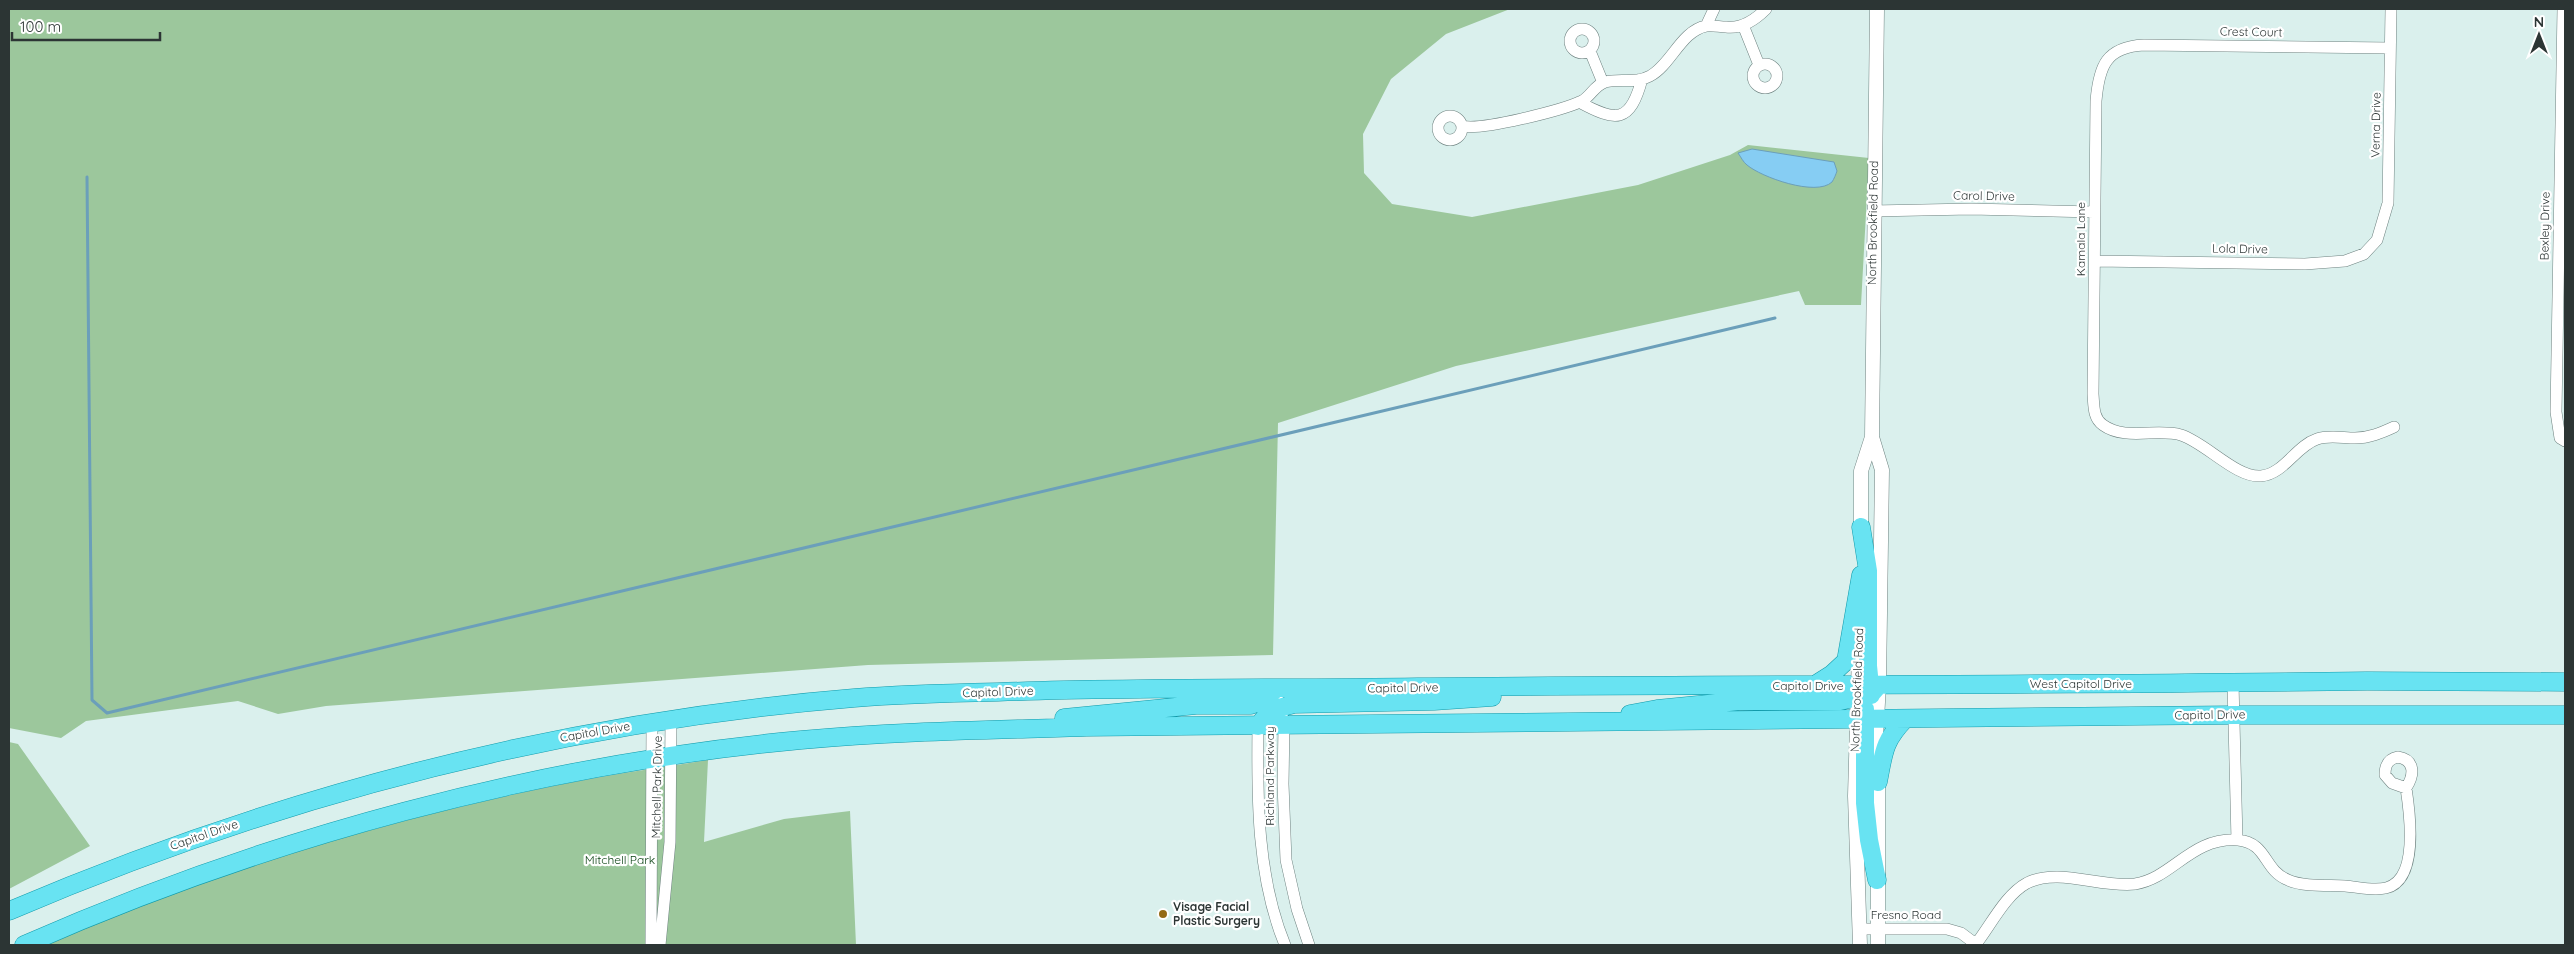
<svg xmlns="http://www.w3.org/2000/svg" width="2574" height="954" viewBox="0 0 2574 954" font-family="Quicksand,sans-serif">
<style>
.green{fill:#9cc79c}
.water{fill:#86cdf3;stroke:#6b9fba}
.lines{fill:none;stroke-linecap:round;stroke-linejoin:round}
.stream{stroke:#6b9fba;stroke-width:3}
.minor-casing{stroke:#6f8381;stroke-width:12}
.tertiary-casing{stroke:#6f8381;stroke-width:15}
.primary-casing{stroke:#119aaa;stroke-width:19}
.minor{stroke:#fff;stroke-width:11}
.tertiary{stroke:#fff;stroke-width:14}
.primary{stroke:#68e3f2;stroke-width:18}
.poi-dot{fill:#946a15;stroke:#fff;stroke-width:2}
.labels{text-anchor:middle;stroke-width:4.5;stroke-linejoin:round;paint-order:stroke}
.street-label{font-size:12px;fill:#2c3534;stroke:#fff}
.park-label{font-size:12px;fill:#053e0d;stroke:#fff}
.poi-label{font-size:12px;font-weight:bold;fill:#2c3534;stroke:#fff;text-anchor:start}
</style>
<rect width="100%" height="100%" fill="#daf0ed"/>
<path class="green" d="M 9,9 L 1510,9 L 1446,34 L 1391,79 L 1363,134 L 1364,173 L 1392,204 L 1472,217 L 1638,185 L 1730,155 L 1748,145 L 1869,158 L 1861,305 L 1805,305 L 1799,291 L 1456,366 L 1278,423 L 1273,655 L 868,665 L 326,706 L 278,714 L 238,701 L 86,721 L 61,738 L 9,728 Z
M 9,742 L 18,744 L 90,846 L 9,889 Z
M 708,760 L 704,842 L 784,819 L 850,811 L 856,945 L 45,945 C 205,875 373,824 544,788 C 599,776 653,769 708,760 Z"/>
<path class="water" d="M 1752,149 L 1834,162 L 1837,171 C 1836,174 1834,179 1832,182 C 1816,197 1761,177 1747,165 C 1743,162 1741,157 1738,153 Z"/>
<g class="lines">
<path class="stream" d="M 87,177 L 92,700 L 107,713 L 1775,318"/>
<defs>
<path id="minor" d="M 2563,9 L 2556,412 L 2560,438 L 2565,441
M 1743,25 L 1759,65
M 1706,26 L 1714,9
M1570 41a12 12 0 1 1 24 0a12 12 0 1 1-24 0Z
M 2390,48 L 2144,45 C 2106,47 2099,66 2096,101 L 2093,394 C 2094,406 2093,418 2103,425 C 2125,441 2157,428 2181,435 C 2206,443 2236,478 2261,476 C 2284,474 2296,446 2317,439 C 2328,435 2343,438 2355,438 C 2369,438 2381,433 2394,427
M 1590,51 L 1603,83
M1753 76a12 12 0 1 1 24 0a12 12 0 1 1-24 0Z
M 1579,102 C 1616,122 1630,124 1642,79
M1438 128a12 12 0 1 1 24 0a12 12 0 1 1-24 0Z
M 1462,126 C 1481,131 1563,110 1582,101 C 1591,96 1594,86 1605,82 C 1620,78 1636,84 1650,76 C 1671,65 1681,31 1706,26 C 1712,25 1720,27 1726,27 C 1741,29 1755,20 1766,9
M 1873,211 L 1971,209 L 2094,212
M 2095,261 L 2305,264 L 2345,261 L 2364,254 L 2377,240 L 2388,203 L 2391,9
M 2233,683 L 2237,840
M 1279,701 L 1284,725 L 1283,784 L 1286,860 L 1297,909 L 1309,945
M 1261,721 L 1258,726 C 1257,799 1257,877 1285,945
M 2398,757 C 2416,760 2414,776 2406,788 L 2392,783 L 2385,775 C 2385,765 2388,759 2398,757 Z
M 1860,929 L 1947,929 L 1961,933 L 1977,945
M 1976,944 C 1991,925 2005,895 2027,883 C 2059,867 2100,888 2135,884 C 2173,878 2191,837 2238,840 C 2268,843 2263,870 2288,880 C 2304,887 2328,885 2345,886 C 2358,887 2373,891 2386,888 C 2419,880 2410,814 2406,788
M 651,945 L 652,722
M 660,945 L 670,842 L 671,719"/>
<path id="tertiary" d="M 1872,437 L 1882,470 L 1879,685 L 1876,736 L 1878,782 L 1878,945
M 1861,536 L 1861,471 L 1872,437 L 1877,9
M 1860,618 L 1855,796 L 1860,945"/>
<path id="primary" d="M 1861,527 L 1868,571 L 1868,666 L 1871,695
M 1813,686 L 1832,674 L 1846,661 L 1861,575
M 1865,709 L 1865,803 L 1869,840 L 1877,880
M 1630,714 L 1657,709 L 1739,701 L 1840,701 L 1871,694 L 1878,686
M 1064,718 L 1196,705 L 1251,705 L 1263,700 L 1276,689
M 1258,726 L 1271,710 L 1294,704 L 1434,701 L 1492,697
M 1878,782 C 1884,752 1883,742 1905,719
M 9,911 C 278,796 562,722 854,698 C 902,694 950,693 998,692 C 1138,687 1278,689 1418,687 C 1734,684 2051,686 2367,681 L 2565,682
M 24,945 C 266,838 538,764 801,740 C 896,731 991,730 1086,727 L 2234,715 L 2565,715"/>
</defs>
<use href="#minor" class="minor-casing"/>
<use href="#tertiary" class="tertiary-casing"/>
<use href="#primary" class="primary-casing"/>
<use href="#minor" class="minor"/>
<use href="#tertiary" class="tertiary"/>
<use href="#primary" class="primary"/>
</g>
<circle class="poi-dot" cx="1163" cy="914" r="5"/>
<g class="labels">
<g class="street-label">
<text transform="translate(2251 32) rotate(1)" y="4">Crest Court</text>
<text transform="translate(2376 125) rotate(-89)" y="4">Verna Drive</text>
<text transform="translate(1984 196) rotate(1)" y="4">Carol Drive</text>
<text transform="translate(1873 223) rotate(-89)" y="4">North Brookfield Road</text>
<text transform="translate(2545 226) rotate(-89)" y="4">Bexley Drive</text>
<text transform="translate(2081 239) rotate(-90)" y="4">Kamala Lane</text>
<text transform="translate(2240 249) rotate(1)" y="4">Lola Drive</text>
<text x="2081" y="688">West Capitol Drive</text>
<text x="1808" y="690">Capitol Drive</text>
<text transform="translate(1403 688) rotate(-1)" y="4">Capitol Drive</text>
<text transform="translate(1857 690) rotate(-88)" y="4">North Brookfield Road</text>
<text transform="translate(998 692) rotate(-2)" y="4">Capitol Drive</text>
<text transform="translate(2210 715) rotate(-1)" y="4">Capitol Drive</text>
<text transform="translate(595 732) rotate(-10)" y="4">Capitol Drive</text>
<text transform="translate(1270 776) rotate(-90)" y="4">Richland Parkway</text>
<text transform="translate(657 787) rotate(-89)" y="4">Mitchell Park Drive</text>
<text transform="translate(204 835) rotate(-19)" y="4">Capitol Drive</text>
<text x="1906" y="919">Fresno Road</text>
</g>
<g class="park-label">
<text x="620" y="864">Mitchell Park</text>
</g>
<g class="poi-label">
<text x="1173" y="911">Visage Facial<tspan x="1173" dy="14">Plastic Surgery</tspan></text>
</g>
</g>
<rect width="2574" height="954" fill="none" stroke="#2c3534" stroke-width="20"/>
<g transform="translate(2539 35)" stroke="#ffffff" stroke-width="4" paint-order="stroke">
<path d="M0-4L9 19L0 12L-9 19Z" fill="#2c3534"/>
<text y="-8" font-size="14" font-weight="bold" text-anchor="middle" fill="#2c3534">N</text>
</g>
<path d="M12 32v8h148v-8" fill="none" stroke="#2c3534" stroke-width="2.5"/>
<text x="20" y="32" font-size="15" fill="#2c3534" stroke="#ffffff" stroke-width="4" paint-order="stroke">100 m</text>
</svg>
